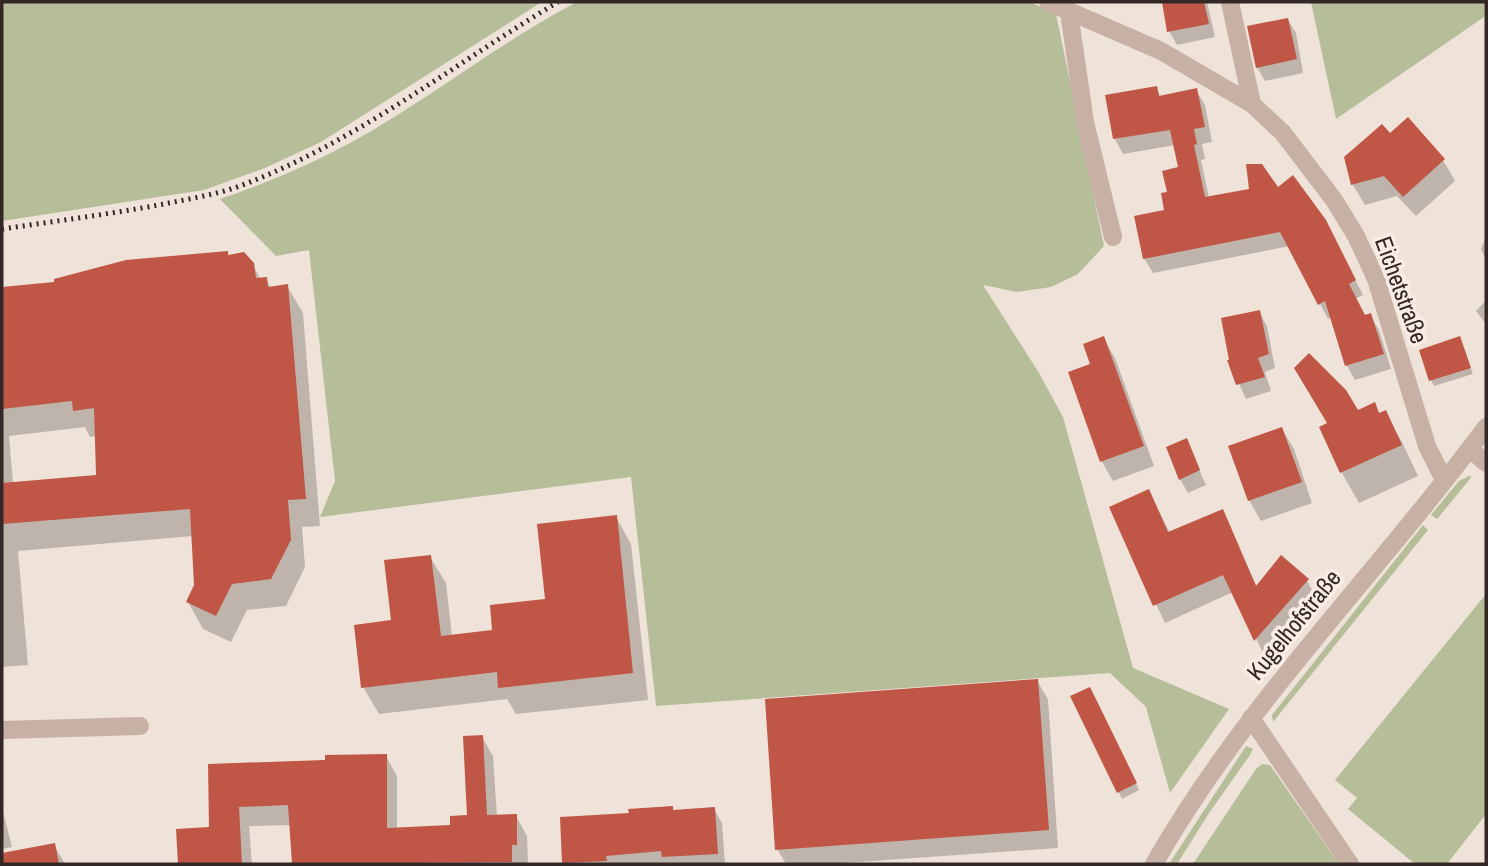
<svg xmlns="http://www.w3.org/2000/svg" width="1488" height="866" viewBox="0 0 1488 866" font-family="'Archivo Narrow',sans-serif">
<style>
.green{fill:#b5bd99}
.shadow{fill:#0003;fill-rule:evenodd}
.building{fill:#c05645}
.lines{fill:none;stroke-linecap:round;stroke-linejoin:round}
.minor{stroke:#c7b1a5;stroke-width:18}
.tertiary{stroke:#c7b1a5;stroke-width:18}
.rail{stroke:#332826;stroke-width:5;stroke-dasharray:2 5;stroke-linecap:butt}
.labels{text-anchor:middle;stroke-width:7;stroke-linejoin:round;paint-order:stroke}
.street-label{font-size:24px;fill:#332826;stroke:#f8ece4}
</style>
<rect width="100%" height="100%" fill="#efe2d8"/>
<path class="green" d="M 2,2 L 542,2 L 321,142 L 265,168 L 204,190 L 2,221 Z
M 577,2 L 1030,2 L 1056,14 L 1104,246 L 1078,274 L 1051,287 L 1017,292 L 983,285 L 1039,373 L 1063,417 L 1133,668 L 1229,709 L 1170,793 L 1146,707 L 1110,673 L 656,706 L 631,477 L 320,517 L 335,481 L 309,250 L 276,256 L 220,199 C 278,179 333,155 386,122 C 450,83 510,37 577,2 Z
M 1311,2 L 1485,2 L 1484,17 L 1336,119 Z
M 1469,476 L 1471,476 L 1470,479 L 1437,519 L 1431,515 L 1459,481 Z
M 1423,525 L 1428,530 L 1273,722 L 1272,715 Z
M 1486,594 L 1486,814 L 1447,864 L 1415,864 L 1348,809 L 1357,798 L 1335,780 Z
M 1246,746 L 1253,749 L 1250,755 L 1209,813 L 1177,864 L 1169,864 Z
M 1262,764 L 1270,765 L 1339,864 L 1193,864 L 1256,769 Z"/>
<path class="shadow" d="M 1163,2 L 1207,2 L 1215,37 L 1177,45 L 1169,31 Z
M 1288,20 L 1296,33 L 1303,73 L 1265,81 L 1257,67 Z
M 1156,88 L 1161,98 L 1196,90 L 1205,105 L 1212,142 L 1202,144 L 1205,159 L 1201,160 L 1209,198 L 1278,190 L 1333,237 L 1363,295 L 1355,299 L 1365,317 L 1370,315 L 1379,330 L 1391,369 L 1355,380 L 1347,366 L 1332,317 L 1328,319 L 1290,246 L 1153,273 L 1144,258 L 1167,211 L 1169,193 L 1180,169 L 1175,145 L 1123,154 L 1115,139 L 1107,96 Z
M 1390,135 L 1443,160 L 1455,181 L 1416,216 L 1397,196 L 1365,205 L 1353,185 Z
M 1486,237 L 1486,259 L 1481,249 Z
M 227,253 L 229,256 L 252,264 L 261,280 L 266,279 L 271,288 L 287,286 L 303,313 L 320,526 L 302,527 L 305,567 L 286,606 L 247,610 L 231,642 L 203,629 L 188,602 L 196,586 L 193,536 L 18,551 L 28,665 L 2,667 L 2,289 L 56,284 ZM 85,427 L 90,437 L 96,436 L 98,476 L 13,483 L 9,436 Z
M 1486,300 L 1486,324 L 1476,311 Z
M 1259,312 L 1267,326 L 1275,368 L 1265,372 L 1271,391 L 1246,399 L 1229,362 Z
M 1103,338 L 1115,358 L 1154,466 L 1113,481 L 1102,462 L 1070,373 L 1092,365 Z
M 1460,338 L 1473,374 L 1434,386 L 1431,380 Z
M 1357,412 L 1380,414 L 1385,412 L 1402,442 L 1418,476 L 1359,503 L 1342,473 L 1321,428 Z
M 1282,429 L 1294,449 L 1312,503 L 1261,521 L 1249,500 Z
M 1186,440 L 1206,485 L 1188,493 L 1180,479 Z
M 1149,492 L 1170,533 L 1222,512 L 1257,587 L 1307,581 L 1317,598 L 1265,657 L 1233,592 L 1165,623 L 1111,508 Z
M 616,517 L 631,544 L 648,700 L 516,714 L 507,699 L 379,714 L 363,687 L 393,622 L 430,557 L 446,583 L 452,636 L 494,631 L 547,601 Z
M 1037,681 L 1048,699 L 1058,848 L 830,864 L 786,864 L 777,849 Z
M 1093,695 L 1139,790 L 1122,799 L 1072,697 Z
M 482,737 L 493,756 L 497,816 L 516,816 L 527,836 L 528,864 L 294,864 L 291,825 L 249,826 L 252,864 L 179,864 L 178,830 L 211,828 L 209,766 L 327,762 L 386,756 L 397,776 L 397,829 L 452,826 L 469,817 Z
M 2,808 L 12,847 L 2,849 Z
M 672,808 L 674,812 L 714,809 L 722,823 L 725,864 L 564,863 L 631,815 Z
M 54,845 L 65,864 L 20,864 L 18,852 Z"/>
<path class="building" d="M 1162,2 L 1204,2 L 1209,24 L 1167,32 Z
M 1288,18 L 1297,59 L 1256,68 L 1247,26 Z
M 1157,86 L 1159,96 L 1197,88 L 1205,127 L 1194,129 L 1197,144 L 1194,145 L 1205,197 L 1249,189 L 1246,164 L 1262,164 L 1278,187 L 1293,175 L 1326,220 L 1356,280 L 1349,284 L 1365,315 L 1371,313 L 1384,354 L 1345,366 L 1325,301 L 1318,305 L 1280,232 L 1143,259 L 1134,216 L 1164,210 L 1161,193 L 1167,192 L 1162,171 L 1178,167 L 1170,130 L 1113,139 L 1105,95 Z
M 1408,117 L 1445,159 L 1403,197 L 1384,176 L 1351,185 L 1344,157 L 1382,124 L 1390,133 Z
M 228,251 L 228,255 L 244,252 L 254,263 L 256,278 L 267,277 L 268,287 L 288,284 L 306,499 L 288,500 L 291,540 L 271,579 L 232,584 L 216,616 L 186,602 L 194,585 L 190,509 L 2,524 L 2,483 L 96,475 L 94,408 L 73,411 L 72,401 L 2,409 L 2,287 L 54,282 L 54,279 L 126,260 Z
M 1260,310 L 1269,354 L 1258,358 L 1265,377 L 1236,385 L 1227,360 L 1229,360 L 1221,318 Z
M 1104,336 L 1144,446 L 1100,462 L 1068,372 L 1090,364 L 1083,344 Z
M 1460,336 L 1471,368 L 1429,381 L 1419,350 Z
M 1309,353 L 1346,390 L 1358,410 L 1375,402 L 1379,413 L 1386,410 L 1402,445 L 1340,473 L 1319,427 L 1327,423 L 1294,368 Z
M 1282,427 L 1302,482 L 1248,501 L 1228,446 Z
M 1187,438 L 1200,470 L 1179,480 L 1166,447 Z
M 1149,489 L 1168,532 L 1223,509 L 1256,586 L 1281,555 L 1309,579 L 1254,641 L 1223,575 L 1153,606 L 1109,507 Z
M 617,515 L 633,673 L 498,688 L 497,672 L 361,688 L 354,625 L 391,620 L 384,560 L 431,555 L 441,636 L 492,630 L 490,605 L 545,599 L 537,524 Z
M 1038,679 L 1049,830 L 775,850 L 765,699 Z
M 1090,687 L 1137,783 L 1117,793 L 1070,696 Z
M 483,735 L 487,815 L 517,814 L 517,845 L 512,845 L 512,862 L 292,864 L 288,805 L 239,807 L 242,864 L 178,864 L 176,829 L 209,827 L 208,764 L 325,760 L 325,755 L 387,754 L 387,828 L 450,825 L 450,816 L 467,815 L 463,736 Z
M 673,806 L 673,810 L 715,807 L 718,854 L 662,857 L 661,851 L 606,856 L 607,861 L 562,863 L 560,817 L 629,813 L 628,809 Z
M 55,843 L 59,864 L 2,864 L 2,853 Z"/>
<g class="lines">
<path class="minor" d="M 1048,2 L 1161,51 L 1252,104 L 1283,133 L 1334,200 L 1356,236 L 1376,279 L 1427,446 L 1444,480
M 1230,2 L 1252,104
M 1069,12 L 1085,122 L 1113,237
M 1470,449 L 1486,463
M 1251,718 L 1350,864
M 2,730 L 140,726"/>
<path class="tertiary" d="M 1154,864 C 1245,704 1377,574 1486,427"/>
<path class="rail" d="M 2,229 C 56,221 111,214 164,204 C 188,199 214,195 237,187 C 354,144 452,65 558,2"/>
</g>
<g class="labels">
<g class="street-label">
<text transform="translate(1401 290) rotate(70)" y="8">Eichetstraße</text>
<text transform="translate(1294 625) rotate(-51)" y="8">Kugelhofstraße</text>
</g>
</g>
<rect width="1488" height="866" fill="none" stroke="#332826" stroke-width="7"/>
</svg>
